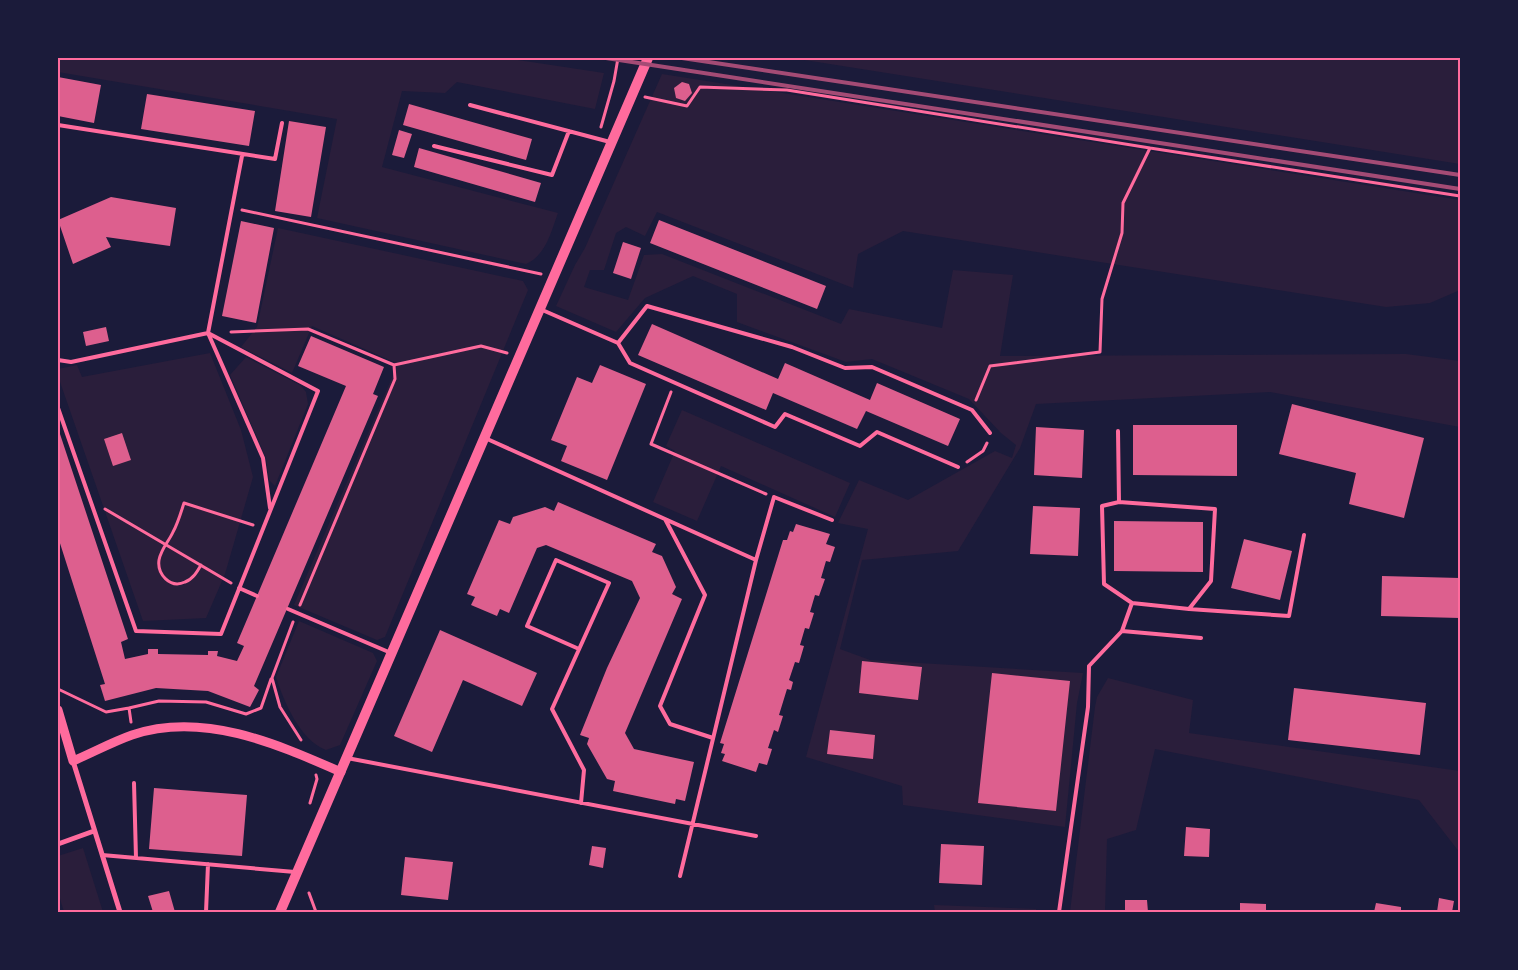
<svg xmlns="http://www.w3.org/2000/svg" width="1518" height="970" viewBox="0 0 1518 970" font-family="'IBM Plex Sans',sans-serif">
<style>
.green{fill:#2a1e3b}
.building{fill:#dd5f8e}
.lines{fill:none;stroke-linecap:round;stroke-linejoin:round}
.path{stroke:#ff6b9d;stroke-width:3}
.service{stroke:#ff6b9d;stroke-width:4}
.minor{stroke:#ff6b9d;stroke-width:5}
.tertiary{stroke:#ff6b9d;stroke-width:9}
.secondary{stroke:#ff6b9d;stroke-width:10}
.rail{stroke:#a44b75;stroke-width:4}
.neatline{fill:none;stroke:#ff6b9d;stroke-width:2}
</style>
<rect width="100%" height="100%" fill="#1b1b3a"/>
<path class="green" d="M 58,58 L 504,58 L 604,73 L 595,109 L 457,82 L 445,93 L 402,91 L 382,167 L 558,213 C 551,232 546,255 526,264 L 317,218 L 337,119 L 58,72 Z
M 792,58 L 1460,58 L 1460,164 Z
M 662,74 L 1460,200 L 1460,290 L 1430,303 L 1386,307 L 903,231 L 858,254 L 853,288 L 657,212 L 645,236 L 626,227 L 616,233 L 604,270 L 590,270 L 584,287 L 628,300 L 644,255 L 662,254 L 841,324 L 849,309 L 942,328 L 953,270 L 1013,275 L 1000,356 L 1406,354 L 1460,361 L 1460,427 L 1270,392 L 1036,404 L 1020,448 L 958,551 L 862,560 L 840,649 L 870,660 L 1083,673 L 1077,703 L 1065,827 L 903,805 L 902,786 L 806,757 L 868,529 L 838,523 L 859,480 L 908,500 L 995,451 L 1012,458 L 1016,445 L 1001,433 L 969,399 L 872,359 L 846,362 L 737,322 L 737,294 L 693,276 L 645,298 L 616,332 L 556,306 L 575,265 L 585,248 Z
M 278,228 L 523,281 L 528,290 L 385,637 L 377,640 L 294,605 L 397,366 L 394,362 L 312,326 L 292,373 L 241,347 L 257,327 Z
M 210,353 L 241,430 L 253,477 L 225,574 L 206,618 L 143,621 L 58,376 L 58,369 L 77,365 L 82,377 Z
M 246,357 L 300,385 L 306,392 L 308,404 L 275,486 L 269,480 L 266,458 L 230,375 Z
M 682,410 L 850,483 L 835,517 L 721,466 L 697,521 L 653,502 L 675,451 L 666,446 Z
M 299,621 L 373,653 L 377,661 L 340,745 L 326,750 C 300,740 284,702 276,677 Z
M 1108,678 L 1193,700 L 1189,733 L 1460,771 L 1460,853 L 1419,800 L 1155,749 L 1136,830 L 1107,839 L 1105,912 L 1070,912 L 1095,707 L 1097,697 Z
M 83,848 L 103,912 L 64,912 L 58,892 L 58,856 Z
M 934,905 L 1036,909 L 1036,912 L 935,912 Z"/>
<path class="building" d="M 58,77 L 101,85 L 94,123 L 58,116 Z
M 682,82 L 689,84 L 692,93 L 685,101 L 676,98 L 674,88 Z
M 147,94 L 255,111 L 249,146 L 141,129 Z
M 409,104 L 532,139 L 526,160 L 403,125 Z
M 289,121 L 326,127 L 311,217 L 275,211 Z
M 399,130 L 412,134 L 404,158 L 392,155 Z
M 419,148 L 541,183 L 535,202 L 414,167 Z
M 111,197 L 176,208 L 170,246 L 106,237 L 111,247 L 73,264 L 58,220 Z
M 659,220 L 826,286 L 817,309 L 650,243 Z
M 241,221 L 274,228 L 256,323 L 222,316 Z
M 623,242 L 641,248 L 631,279 L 613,273 Z
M 652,324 L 778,379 L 785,363 L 870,400 L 877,383 L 960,419 L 948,446 L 866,411 L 857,429 L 773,393 L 766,410 L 638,355 Z
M 106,327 L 109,341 L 86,346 L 83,332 Z
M 311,336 L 384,367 L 373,394 L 378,396 L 254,686 L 259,690 L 250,707 L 208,691 L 156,688 L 105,701 L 100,685 L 105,684 L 58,537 L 58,428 L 128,639 L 121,642 L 125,659 L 148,654 L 148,649 L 158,649 L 158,654 L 208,655 L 208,651 L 218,651 L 217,656 L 237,661 L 244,646 L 237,643 L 346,386 L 298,366 Z
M 600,365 L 646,384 L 607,480 L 561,461 L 567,446 L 551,440 L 577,377 L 592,383 Z
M 1292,404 L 1424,438 L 1404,518 L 1349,504 L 1356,473 L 1279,454 Z
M 1133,425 L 1237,425 L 1237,476 L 1133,475 Z
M 1036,427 L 1084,430 L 1082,478 L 1034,475 Z
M 122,433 L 131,460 L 113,466 L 104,439 Z
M 558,502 L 656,544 L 652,552 L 662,556 L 676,587 L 672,594 L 682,599 L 625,733 L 634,749 L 694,762 L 685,801 L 676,799 L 675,804 L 613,791 L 615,781 L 607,779 L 587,744 L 589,738 L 580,735 L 607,668 L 640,598 L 632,581 L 546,545 L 537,548 L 509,613 L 500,609 L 497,616 L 471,605 L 475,597 L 467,594 L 499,520 L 510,524 L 513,517 L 545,507 L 554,511 Z
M 1033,506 L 1080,508 L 1078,556 L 1030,554 Z
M 1114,521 L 1203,522 L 1203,572 L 1114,571 Z
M 796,524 L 830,534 L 826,544 L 835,547 L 830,562 L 826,561 L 821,578 L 825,579 L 819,596 L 815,595 L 810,612 L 814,613 L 809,629 L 805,628 L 800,645 L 804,646 L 799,663 L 795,662 L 789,680 L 793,682 L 791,690 L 787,689 L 779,715 L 783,716 L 778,732 L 774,730 L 768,748 L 772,749 L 767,765 L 759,763 L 756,772 L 722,761 L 725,754 L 721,753 L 724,744 L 720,743 L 783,540 L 787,540 L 790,531 L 793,532 Z
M 1244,539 L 1292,551 L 1280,600 L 1231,588 Z
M 1382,576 L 1460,578 L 1460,618 L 1381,616 Z
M 440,630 L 537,673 L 522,706 L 463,680 L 432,752 L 394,736 Z
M 862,661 L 922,667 L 918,700 L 859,693 Z
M 992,673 L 1070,681 L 1056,811 L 978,803 Z
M 1294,688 L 1426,703 L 1420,755 L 1288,740 Z
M 830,730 L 875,735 L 873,759 L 827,754 Z
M 154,788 L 247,795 L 242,856 L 149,849 Z
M 1186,827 L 1210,829 L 1209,857 L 1184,856 Z
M 941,844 L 984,846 L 982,885 L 939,883 Z
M 592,846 L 606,848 L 603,868 L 589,865 Z
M 405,857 L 453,862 L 448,900 L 401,895 Z
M 169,891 L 175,912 L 153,912 L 148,896 Z
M 1439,898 L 1454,901 L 1452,912 L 1437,912 Z
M 1125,900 L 1147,900 L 1148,912 L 1125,912 Z
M 1240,903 L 1266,904 L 1266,912 L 1240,912 Z
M 1376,903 L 1401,907 L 1401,912 L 1374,912 Z"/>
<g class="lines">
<path class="path" d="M 645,97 L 687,106 L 700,87 L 787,90 L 1150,148
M 601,127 L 614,81 L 618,58
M 242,210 L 541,274
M 231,332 L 308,329 L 394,365 L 481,346 L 507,353
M 671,392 L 651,444 L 766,494
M 976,400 L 990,366 L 1100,352 L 1102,299 L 1122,233 L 1123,203 L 1150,148 L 1460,196
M 967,462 L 983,451 L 987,443
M 105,509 L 231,583
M 201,565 C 197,572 193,579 185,582 C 170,589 157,574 159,560 C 161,549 169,541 173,532 C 178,523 181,512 184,503 L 253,525
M 300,605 L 395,379 L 394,365
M 293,622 L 272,678 L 280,707 L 301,740
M 58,689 L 106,712 L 129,708
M 131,722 L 129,708 L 159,701 L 206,702 L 246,714 L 261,708 L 271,679
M 310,803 L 317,779 L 316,775
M 309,893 L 316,912"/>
<path class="service" d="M 470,105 L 610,142
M 58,125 L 275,159 L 282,123
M 434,146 L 552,175 L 569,131
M 242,156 L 208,333 L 263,458 L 270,508
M 540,309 L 618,343 L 630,363 L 775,427 L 785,414 L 860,446 L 877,432 L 958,467
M 618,343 L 647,306 L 792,347 L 845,368 L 872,367 L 972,410 L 990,433
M 58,360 L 71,362 L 208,333 L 318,391 L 221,634 L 136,631 L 58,408
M 1118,431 L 1119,502
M 485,438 L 756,560
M 1119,502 L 1215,509 L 1211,581 L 1189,609 L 1132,603 L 1104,584 L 1102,506 Z
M 665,519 L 705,595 L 660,706 L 670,724 L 713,738
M 239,588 L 257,596
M 288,609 L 391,653
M 1189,609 L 1289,616 L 1304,535
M 1122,631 L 1201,638
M 579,649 L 527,626 L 556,560 L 609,583 L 552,709 L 584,770 L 581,803
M 347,758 L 756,836
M 134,783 L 136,858
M 102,855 L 295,872
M 680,876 L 756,560 L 774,497 L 832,520
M 206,912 L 208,864
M 1059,912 L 1088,707 L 1089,666 L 1122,631 L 1132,603"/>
<path class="minor" d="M 73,761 L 120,912
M 58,844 L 94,831"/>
<path class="tertiary" d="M 58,710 L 73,761 C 92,753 112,742 132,735 C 203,711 277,744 341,772"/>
<path class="secondary" d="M 280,912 L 648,58"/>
<path class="rail" d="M 606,58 L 1460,189
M 682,58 L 1460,175"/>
</g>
<rect width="1518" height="970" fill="none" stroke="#1b1b3a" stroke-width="118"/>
<rect x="59" y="59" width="1400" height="852" class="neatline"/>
</svg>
